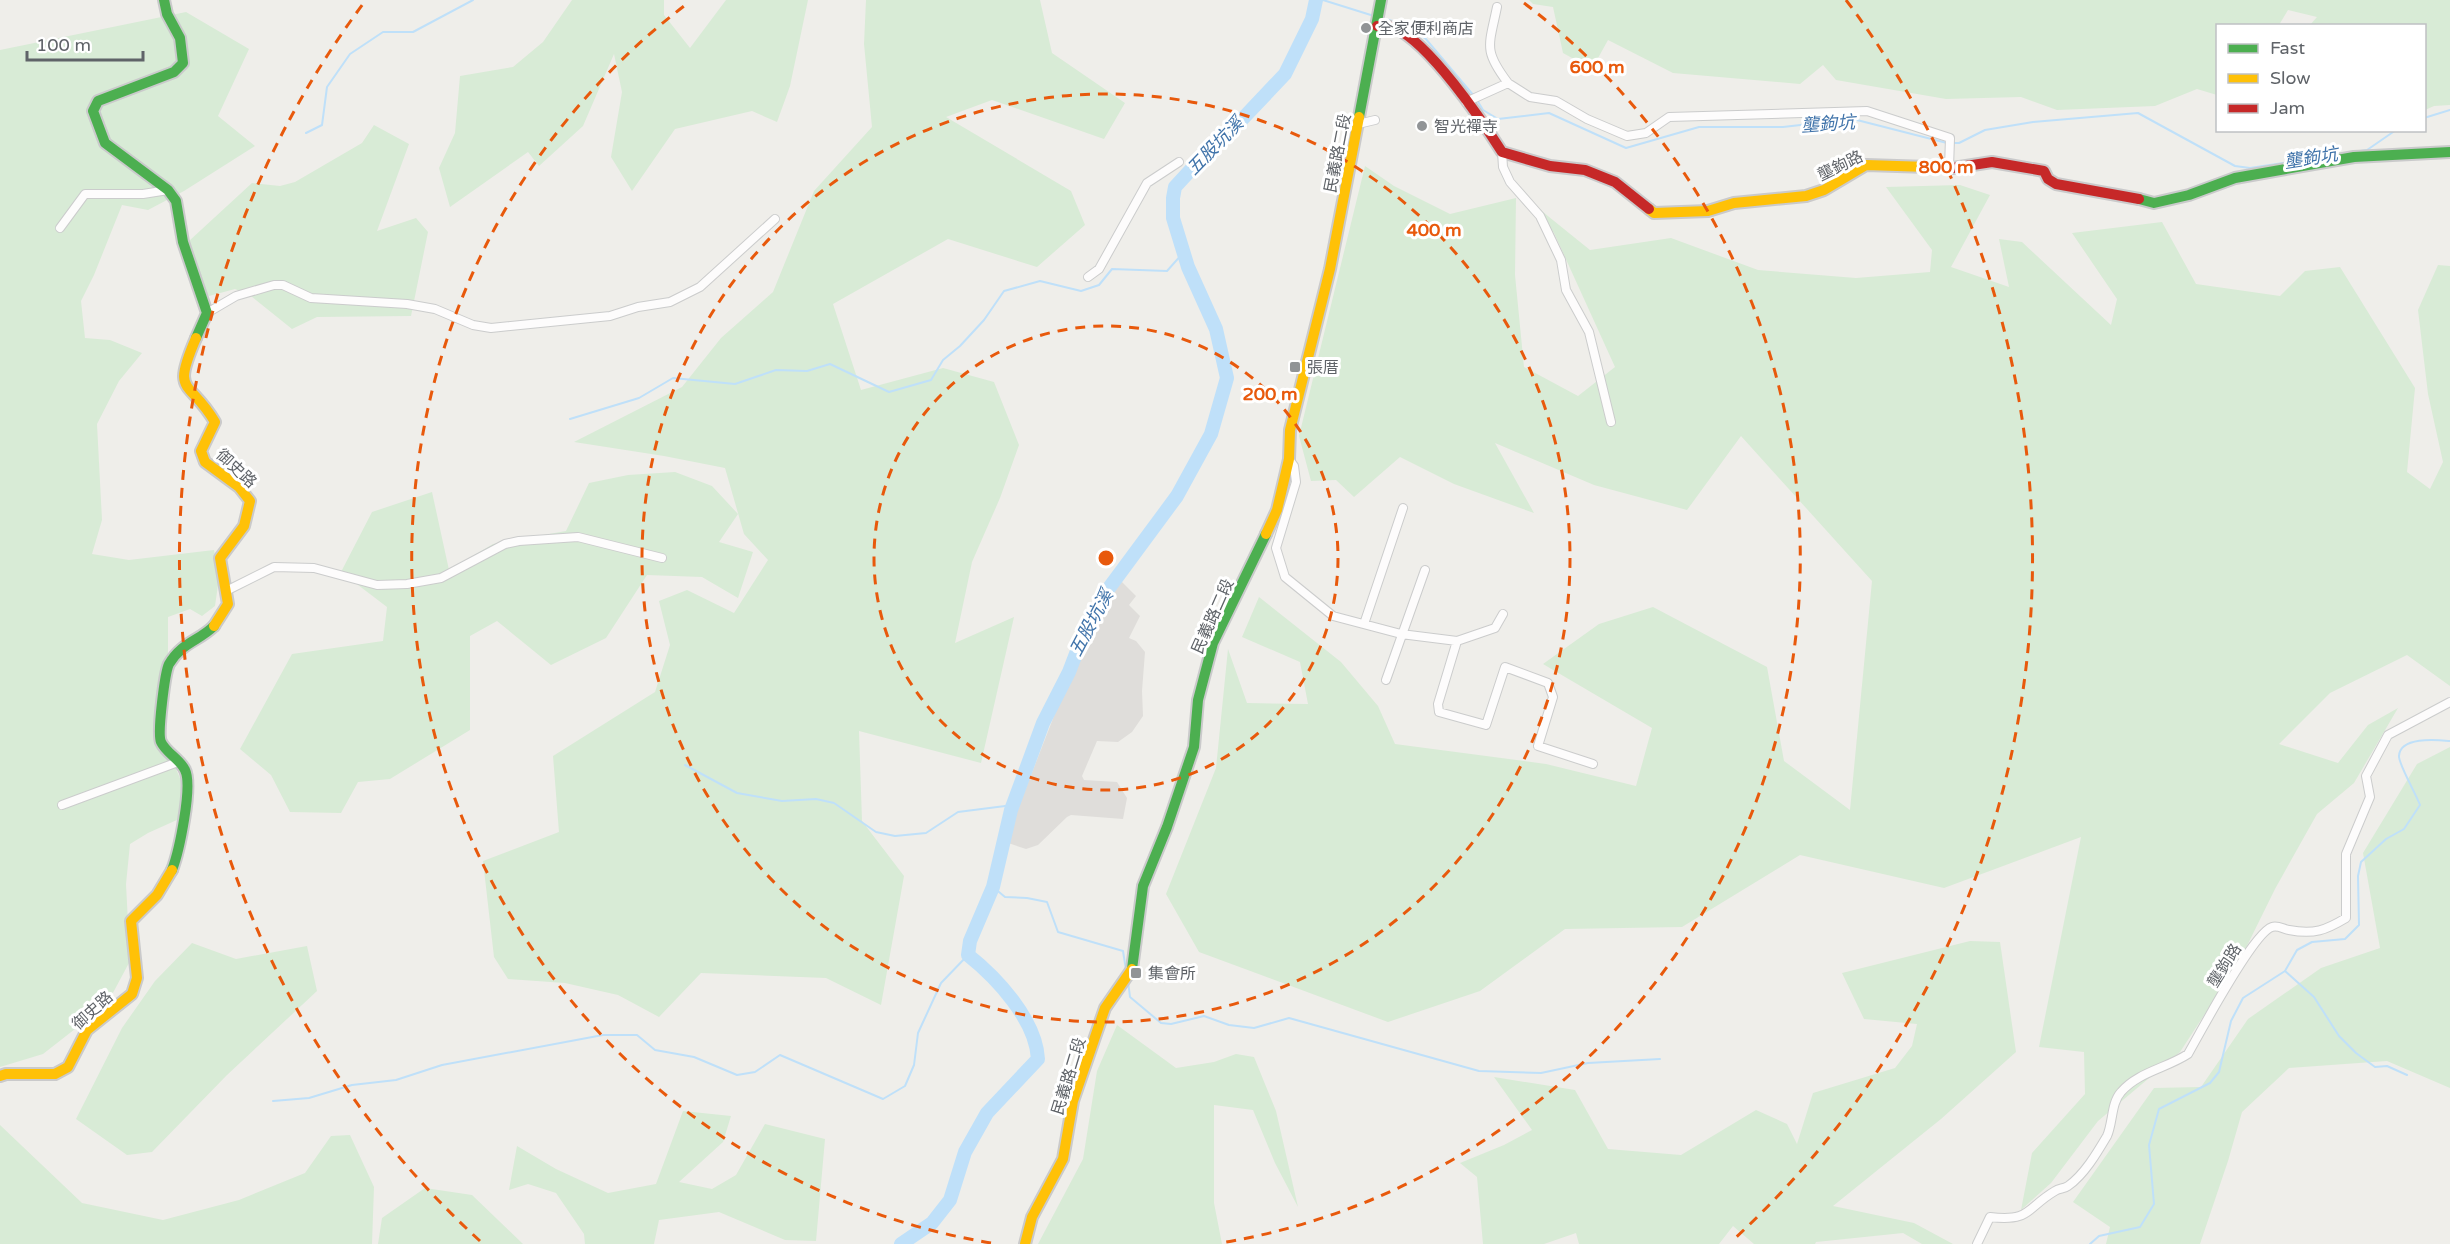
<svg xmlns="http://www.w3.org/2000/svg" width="2450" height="1244" viewBox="0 0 2450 1244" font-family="'Varela Round','Noto Sans TC',sans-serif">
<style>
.industrial{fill:#dfddda}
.green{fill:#d8ebd6}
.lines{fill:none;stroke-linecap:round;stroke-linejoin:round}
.stream{stroke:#bfe0f9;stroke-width:2}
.river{stroke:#bfe0f9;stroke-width:14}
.street-casing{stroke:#cbcccc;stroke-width:10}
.fast-casing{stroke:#cacacb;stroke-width:14}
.slow-casing{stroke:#cacacb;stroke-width:14}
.jam-casing{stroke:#cacacb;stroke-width:14}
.street{stroke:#fdfcfc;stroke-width:8}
.fast{stroke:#4caf50;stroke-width:10}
.slow{stroke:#ffc107;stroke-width:10}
.jam{stroke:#c62828;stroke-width:10}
.ring{fill:none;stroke:#e8590c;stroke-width:3;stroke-dasharray:10 8}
.poi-dot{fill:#919496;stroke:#fff;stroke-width:2}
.labels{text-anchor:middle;stroke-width:6;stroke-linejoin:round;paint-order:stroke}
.poi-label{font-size:16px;fill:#5f6368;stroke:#fff;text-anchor:start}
.street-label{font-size:16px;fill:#5f6368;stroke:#fff}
.water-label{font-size:18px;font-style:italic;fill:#4174aa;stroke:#fff}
.centre{fill:#e8590c;stroke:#fff;stroke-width:3}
.ring-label{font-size:18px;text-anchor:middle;font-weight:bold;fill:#e8590c;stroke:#fff;stroke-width:6;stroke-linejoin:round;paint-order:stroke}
</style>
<rect width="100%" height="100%" fill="#efeeea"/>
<path class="industrial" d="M 1118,578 L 1136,596 L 1129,605 L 1140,616 L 1129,638 L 1136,641 L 1145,652 L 1142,691 L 1143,716 L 1132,732 L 1118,742 L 1097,741 L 1082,776 L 1084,780 L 1117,782 L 1127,798 L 1123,819 L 1071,815 L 1067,817 L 1038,845 L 1026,849 L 1005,842 L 1091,621 Z"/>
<path class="green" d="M 572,0 L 664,0 L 664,15 L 690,48 L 726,0 L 808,0 L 790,86 L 777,122 L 752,111 L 675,129 L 632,191 L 611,157 L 622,92 L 614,54 L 583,126 L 539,166 L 528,152 L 450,207 L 439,168 L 455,133 L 460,76 L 513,67 L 543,42 Z
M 866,0 L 1040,0 L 1052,53 L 1125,103 L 1104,139 L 992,100 L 946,117 L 1071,191 L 1085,225 L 1037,267 L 948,239 L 833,304 L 861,390 L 943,368 L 994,382 L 1019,445 L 1000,498 L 972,562 L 955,643 L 1014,617 L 981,763 L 859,731 L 862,821 L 904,876 L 881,1005 L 826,978 L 701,973 L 659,1017 L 618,995 L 565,983 L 508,979 L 494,957 L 483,861 L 559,832 L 553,756 L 655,692 L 670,645 L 659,601 L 687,590 L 734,613 L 768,560 L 744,534 L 725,468 L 664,456 L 574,442 L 682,387 L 721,338 L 773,292 L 814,191 L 872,127 L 864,44 Z
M 1529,0 L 2450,0 L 2450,105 L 2434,106 L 2425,110 L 2424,26 L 2310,25 L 2317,17 L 2288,10 L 2279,25 L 2218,26 L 2217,95 L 2197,89 L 2155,106 L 2057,110 L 2021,97 L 1946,99 L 1836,80 L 1823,65 L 1800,84 L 1673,73 L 1608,40 L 1592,69 L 1563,53 L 1553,7 L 1533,4 Z
M 186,12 L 249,49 L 218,116 L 255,146 L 184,191 L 148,210 L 122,205 L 94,275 L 81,301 L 85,338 L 110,340 L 142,353 L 119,381 L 97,424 L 102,520 L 92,554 L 129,560 L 214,550 L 219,578 L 215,606 L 202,616 L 190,609 L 168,617 L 168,672 L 157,737 L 171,757 L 182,783 L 179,819 L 148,833 L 130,844 L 126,884 L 130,961 L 107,1004 L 43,1054 L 0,1067 L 0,50 Z
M 374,125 L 409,144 L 377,231 L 416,218 L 428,232 L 411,316 L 317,317 L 292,329 L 251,296 L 235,289 L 209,296 L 202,288 L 198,280 L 189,241 L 252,183 L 280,186 L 295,182 L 362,143 Z
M 1365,166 L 1394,186 L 1450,214 L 1516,198 L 1515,275 L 1524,367 L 1578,396 L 1615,367 L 1554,233 L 1533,204 L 1590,250 L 1671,238 L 1758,270 L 1856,278 L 1930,272 L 1932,250 L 1886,187 L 1960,185 L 1990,195 L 1951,267 L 2009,287 L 1999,239 L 2022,242 L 2111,325 L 2117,299 L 2072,233 L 2162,222 L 2196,284 L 2280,296 L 2305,271 L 2340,267 L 2415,388 L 2407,472 L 2430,489 L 2443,462 L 2428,394 L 2418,310 L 2438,265 L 2450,266 L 2450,686 L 2407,655 L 2330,693 L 2279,744 L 2338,763 L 2368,725 L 2398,708 L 2354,783 L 2317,814 L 2275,889 L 2240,960 L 2180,1052 L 2098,1121 L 2051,1183 L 2021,1210 L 2032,1153 L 2085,1094 L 2084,1052 L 2039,1047 L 2081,837 L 1944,888 L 1800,855 L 1682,927 L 1565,929 L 1480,991 L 1388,1022 L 1199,952 L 1166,894 L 1216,768 L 1228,649 L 1247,703 L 1308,704 L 1300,662 L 1242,637 L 1259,597 L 1341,662 L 1378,706 L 1395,744 L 1546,764 L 1636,786 L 1652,728 L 1543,664 L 1599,624 L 1653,607 L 1767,667 L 1784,761 L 1850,810 L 1872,581 L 1741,436 L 1687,510 L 1594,485 L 1495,443 L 1534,513 L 1454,484 L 1400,457 L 1354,497 L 1336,480 L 1311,481 L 1299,436 Z
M 675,472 L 712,486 L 738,514 L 719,542 L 753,552 L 738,598 L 702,577 L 647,575 L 606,638 L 551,665 L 497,621 L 470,636 L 470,730 L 390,779 L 358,782 L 341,813 L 290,812 L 271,775 L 240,749 L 292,654 L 383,641 L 387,607 L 341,572 L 372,512 L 432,492 L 449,570 L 493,544 L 566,531 L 589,483 L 628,475 Z
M 2450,747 L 2450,1088 L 2387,1061 L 2289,1068 L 2242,1112 L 2228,1161 L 2200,1244 L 2106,1244 L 2110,1227 L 2073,1202 L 2154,1088 L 2201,1087 L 2248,1019 L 2321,968 L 2380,948 L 2363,853 L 2417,764 Z
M 1970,941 L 2000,942 L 2016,1052 L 1941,1119 L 1833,1206 L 1914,1223 L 1953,1244 L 1922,1244 L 1903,1233 L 1816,1242 L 1815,1244 L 1754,1244 L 1733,1226 L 1719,1244 L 1579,1244 L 1576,1233 L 1544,1244 L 1483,1244 L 1477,1177 L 1460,1163 L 1504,1145 L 1532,1130 L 1494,1077 L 1575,1090 L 1608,1149 L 1681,1155 L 1756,1110 L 1787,1124 L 1797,1144 L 1813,1093 L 1895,1068 L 1912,1046 L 1917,1024 L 1864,1019 L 1842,973 Z
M 192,943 L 236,959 L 307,946 L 317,991 L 227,1075 L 152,1152 L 127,1155 L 76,1119 L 122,1028 L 155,981 Z
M 1117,1025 L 1176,1068 L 1214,1062 L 1236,1054 L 1254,1057 L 1276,1111 L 1298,1207 L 1275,1163 L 1253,1110 L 1214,1105 L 1214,1203 L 1222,1244 L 1038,1244 L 1083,1159 L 1097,1071 Z
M 683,1111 L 731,1116 L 723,1142 L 679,1182 L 712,1189 L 736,1175 L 765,1124 L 825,1139 L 816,1241 L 785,1240 L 719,1212 L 659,1220 L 654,1244 L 585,1244 L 584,1234 L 556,1193 L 528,1184 L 509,1190 L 517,1146 L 556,1169 L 608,1193 L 656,1184 Z
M 0,1125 L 82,1203 L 163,1220 L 239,1200 L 305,1173 L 331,1136 L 350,1135 L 374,1187 L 372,1244 L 0,1244 Z
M 425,1188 L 472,1195 L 523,1244 L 378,1244 L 382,1218 Z"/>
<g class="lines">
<path class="stream" d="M 1323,0 L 1374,16
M 1382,18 L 1396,22 L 1425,38 L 1474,96
M 1477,100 L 1483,110 L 1498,119 L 1549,113 L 1626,148 L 1699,127 L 1783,127 L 1853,119 L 1947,143
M 2424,118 L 2450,110
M 306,133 L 322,125 L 327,87 L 350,54 L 383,32 L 413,32 L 473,0
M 1953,143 L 1959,143 L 1985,130 L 2033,122 L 2138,113 L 2235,166 L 2250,168 L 2367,150 L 2396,130
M 570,419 L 639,398 L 673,378 L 735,384 L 776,370 L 807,371 L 830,364 L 889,392 L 931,380 L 943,360 L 960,346 L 984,320 L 1004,291 L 1040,281 L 1081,291 L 1099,285 L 1112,269 L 1167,271 L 1183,253
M 685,765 L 737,793 L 782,801 L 816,799 L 834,803 L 876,832 L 895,836 L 926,833 L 958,812 L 1013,805
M 993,887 L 1005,897 L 1027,898 L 1047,902 L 1058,932 L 1123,951 L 1126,970
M 2285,971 L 2314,997 L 2339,1036 L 2356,1053 L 2375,1067 L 2387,1066 L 2407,1075
M 1128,981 L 1130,997 L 1161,1023 L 1171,1024 L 1204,1016 L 1229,1025 L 1254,1028 L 1289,1018 L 1479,1071 L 1541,1073 L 1588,1063 L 1660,1059
M 273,1101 L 309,1098 L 352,1085 L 396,1080 L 442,1065 L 603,1035 L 637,1035 L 655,1050 L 694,1057 L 737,1075 L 755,1072 L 780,1055 L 883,1099 L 905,1086 L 914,1065 L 918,1033 L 941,983 L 968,955
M 2090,1244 L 2099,1236 L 2140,1227 L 2154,1204 L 2149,1145 L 2159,1109 L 2210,1083 L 2219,1072 L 2231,1021 L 2243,998 L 2285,971 L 2297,950 L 2312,942 L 2345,939 L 2359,925 L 2358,876 L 2361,862 L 2386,839 L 2404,829 L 2420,805 C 2416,794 2398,763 2399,756 C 2400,736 2438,740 2450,741"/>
<path class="river" d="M 901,1244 L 932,1223 L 950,1200 L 965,1152 L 987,1113 L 1038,1059 C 1036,1020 997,978 968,955 L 970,941 L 993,887 L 1011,810 L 1043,723 L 1069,672 L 1087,625 L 1109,588 L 1177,496 L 1211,434 L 1227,378 L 1216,329 L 1188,267 L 1173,218 L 1173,198 L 1175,187 L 1208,151 L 1232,130 L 1285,74 L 1312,19 L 1316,0"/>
<defs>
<path id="street" d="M 1497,7 C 1489,46 1483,50 1508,83
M 1466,102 L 1508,83 L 1530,97 L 1556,101 L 1587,119 L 1627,136 L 1646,133 L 1669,117 L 1867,111 L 1950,138 L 1949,168
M 1358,124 L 1375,120
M 1502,152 L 1503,167 L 1510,182 L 1540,216 L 1561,260 L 1566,290 L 1589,332 L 1611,422
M 60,228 L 85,194 L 143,194 L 168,190
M 1088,277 L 1099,269 L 1147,183 L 1179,162
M 207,313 L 236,296 L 274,285 L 283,285 L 311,298 L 407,304 L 435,309 L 473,325 L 491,328 L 610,316 L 638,307 L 670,302 L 700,287 L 775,219
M 1289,459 L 1294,466 L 1296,482 L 1276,548 L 1285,577 L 1333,616 L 1401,634 L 1457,641 L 1495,628 L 1503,614
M 226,591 L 274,567 L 314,568 L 377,585 L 407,584 L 441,578 L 505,544 L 519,541 L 578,537 L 662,558
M 1364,624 L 1403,508
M 1457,641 L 1438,704 L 1439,712 L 1486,725 L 1505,667 L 1548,683 L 1553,697 L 1538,746 L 1593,764
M 1386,680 L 1425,570
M 62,805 L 178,762
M 1977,1244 L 1990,1217 C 2031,1222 2026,1208 2055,1191 C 2059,1188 2064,1189 2068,1186 C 2084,1175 2097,1153 2107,1136 C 2113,1123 2111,1103 2121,1092 C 2138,1072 2167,1068 2188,1054 C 2200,1033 2253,933 2272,927 C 2278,925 2283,929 2289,930 C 2314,935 2326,930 2346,918 L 2346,854 L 2370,797 L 2366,776 L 2388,735 L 2450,702"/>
<path id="fast" d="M 164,0 L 167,14 L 180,38 L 183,63 L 174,72 L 98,101 L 93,111 L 105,143 L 168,190 L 176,201 L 183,242 L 207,313 L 196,338
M 1359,117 L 1381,0
M 2139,199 L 2154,203 L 2189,195 L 2235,178 L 2354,157 L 2450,152
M 172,870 C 179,852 193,786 185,770 C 180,759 166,753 161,742 C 157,733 165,672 169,664 C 182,642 199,641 214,626
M 1132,969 L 1143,886 L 1167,827 L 1194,747 L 1198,700 L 1213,643 L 1266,534"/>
<path id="slow" d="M 1649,209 L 1654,213 L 1708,211 L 1734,203 L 1806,196 L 1824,190 L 1866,165 L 1928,167
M 196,338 C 171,396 189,378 215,422 L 201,451 L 205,462 L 239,487 L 250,501 L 244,526 L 220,558 L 228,604 L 214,626
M 1266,534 L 1277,510 L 1289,459 L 1290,430 L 1330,269 L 1359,117
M 0,1076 L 6,1074 L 55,1074 L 68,1067 L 87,1030 L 132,994 L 137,978 L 131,921 L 157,895 L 172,870
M 1025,1244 L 1032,1217 L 1063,1159 L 1073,1101 L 1105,1008 L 1132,969"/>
<path id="jam" d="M 1377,26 C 1383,26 1390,26 1395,28 C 1430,44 1481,119 1502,152 L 1550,166 L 1585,170 L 1615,182 L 1649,209
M 1928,167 L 1953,168 L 1992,162 L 2044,171 L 2048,179 L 2056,184 L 2139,199"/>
</defs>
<use href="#street" class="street-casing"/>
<use href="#fast" class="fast-casing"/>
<use href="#slow" class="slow-casing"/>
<use href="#jam" class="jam-casing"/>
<use href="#street" class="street"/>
<use href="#fast" class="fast"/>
<use href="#slow" class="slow"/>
<use href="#jam" class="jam"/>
</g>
<g class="ring">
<circle cx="1106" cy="558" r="232"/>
<circle cx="1106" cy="558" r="464"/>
<path d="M991 1243A695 695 0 0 1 688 3M1524 3A695 695 0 0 1 1221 1243"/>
<path d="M480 1241A927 927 0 0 1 366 0M1846 0A927 927 0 0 1 1732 1241"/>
</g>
<g class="poi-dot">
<circle cx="1366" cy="28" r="6"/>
<circle cx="1422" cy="126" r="6"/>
<rect x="1289" y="361" width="12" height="12" rx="3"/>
<rect x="1130" y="967" width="12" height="12" rx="3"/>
</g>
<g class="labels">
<g class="poi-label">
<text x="1378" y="34">全家便利商店</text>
<text x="1434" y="132">智光禪寺</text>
<text x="1307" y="373">張厝</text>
<text x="1148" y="979">集會所</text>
</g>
<g class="street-label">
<text transform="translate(1337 153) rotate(-79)" y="6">民義路二段</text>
<text transform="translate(1840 165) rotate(-26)" y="6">壟鉤路</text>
<text transform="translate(237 468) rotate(43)" y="6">御史路</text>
<text transform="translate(1212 616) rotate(-66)" y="6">民義路二段</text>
<text transform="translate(2224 965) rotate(-58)" y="6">壟鉤路</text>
<text transform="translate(92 1010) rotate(-42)" y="6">御史路</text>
<text transform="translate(1068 1076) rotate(-73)" y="6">民義路二段</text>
</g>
<g class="water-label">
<text transform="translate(1828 124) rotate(-4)" y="6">壟鉤坑</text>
<text transform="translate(1215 146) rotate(-46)" y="6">五股坑溪</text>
<text transform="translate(2311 158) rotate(-9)" y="6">壟鉤坑</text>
<text transform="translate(1091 623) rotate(-62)" y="6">五股坑溪</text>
</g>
</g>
<circle cx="1106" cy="558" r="9" class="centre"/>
<g class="ring-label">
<text x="1597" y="73">600 m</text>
<text x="1946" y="173">800 m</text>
<text x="1434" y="236">400 m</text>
<text x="1270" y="400">200 m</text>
</g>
<rect x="2216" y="24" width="210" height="108" fill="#ffffff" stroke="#bfc1c3" stroke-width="1.5"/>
<rect x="2228" y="44" width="30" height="9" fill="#4caf50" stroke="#bfc1c3" stroke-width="1.5"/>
<text x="2270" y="54" font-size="18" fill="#5f6368">Fast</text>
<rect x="2228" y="74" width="30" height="9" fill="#ffc107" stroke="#bfc1c3" stroke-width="1.5"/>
<text x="2270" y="84" font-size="18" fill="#5f6368">Slow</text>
<rect x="2228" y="104" width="30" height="9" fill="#c62828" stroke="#bfc1c3" stroke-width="1.5"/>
<text x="2270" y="114" font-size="18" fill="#5f6368">Jam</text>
<path d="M27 51v9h116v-9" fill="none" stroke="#5f6368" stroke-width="3"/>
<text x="36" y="51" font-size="18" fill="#5f6368" stroke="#ffffff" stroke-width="4.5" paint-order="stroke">100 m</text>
</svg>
